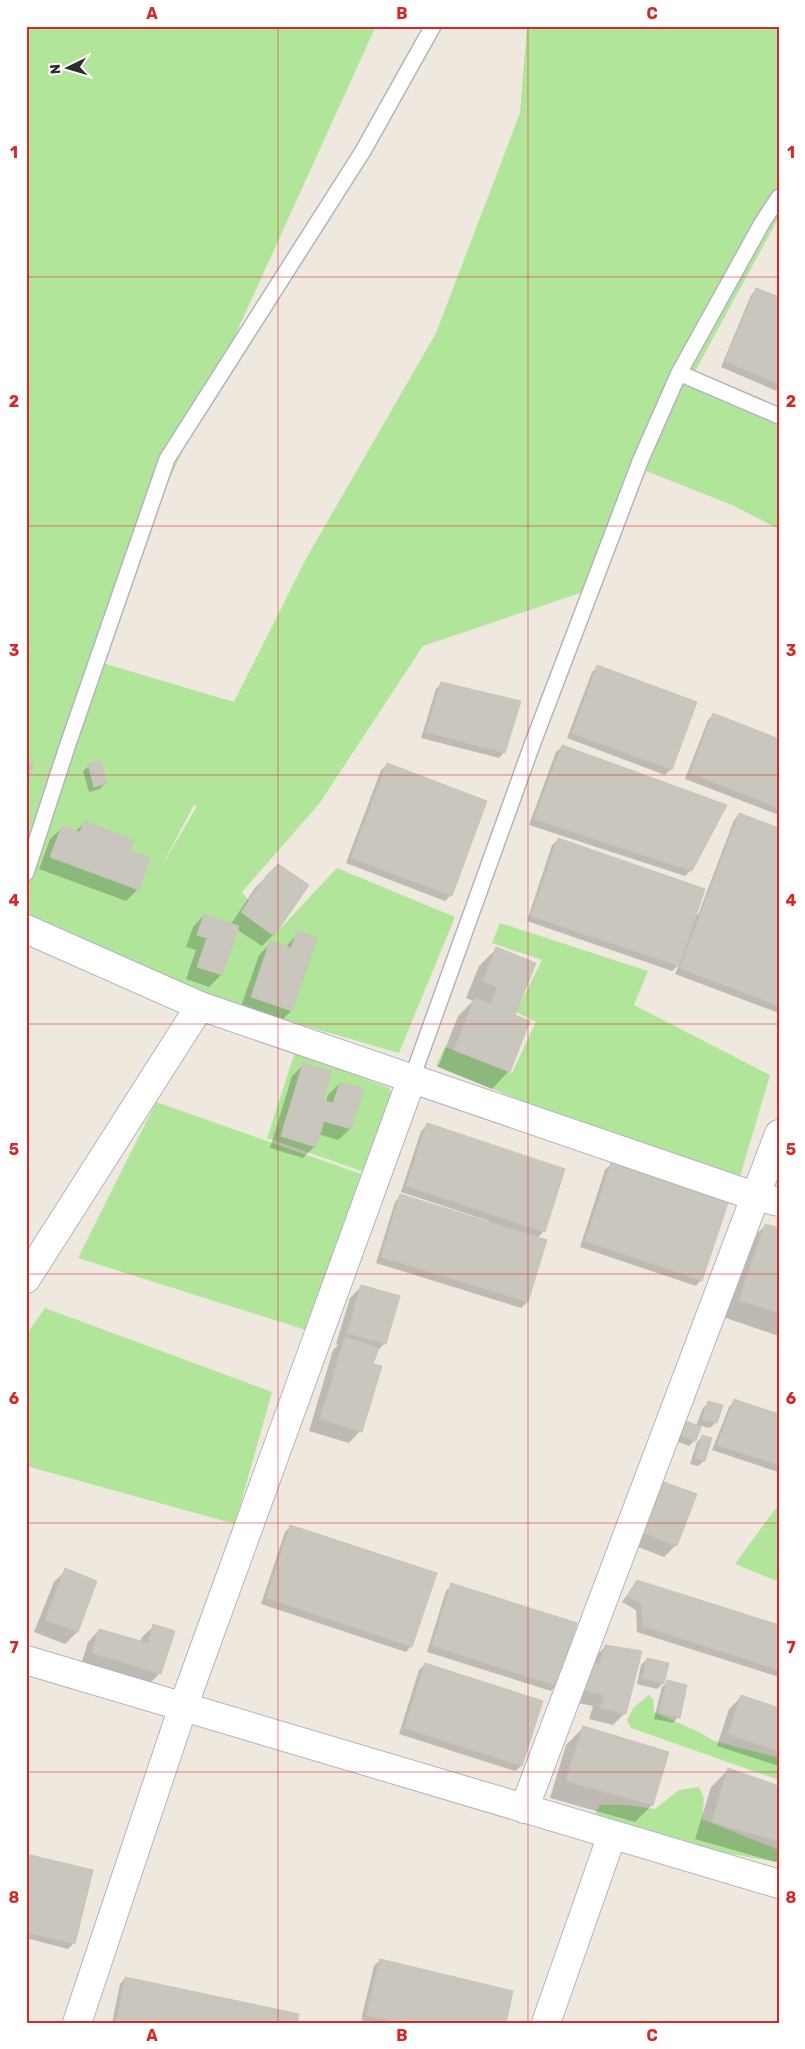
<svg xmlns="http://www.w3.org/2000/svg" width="805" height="2049" viewBox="0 0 805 2049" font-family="Rubik,sans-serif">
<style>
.green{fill:#b1e69a;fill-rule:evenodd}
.shadow{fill:#0003}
.building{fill:#c9c6bd;stroke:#cac4b8}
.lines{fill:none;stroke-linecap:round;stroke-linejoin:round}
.lane-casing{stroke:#b2b4c0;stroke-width:18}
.street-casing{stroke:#b2b4c0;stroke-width:30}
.lane{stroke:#fff;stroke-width:15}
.street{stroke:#fff;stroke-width:28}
.grid{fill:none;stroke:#d62828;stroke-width:1;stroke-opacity:0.55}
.neatline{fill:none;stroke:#d62828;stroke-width:2}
.grid-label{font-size:16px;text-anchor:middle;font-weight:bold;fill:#d62828}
</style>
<rect width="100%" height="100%" fill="#eee8df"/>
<path class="green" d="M 26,26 L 376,26 L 141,542 L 26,871 Z
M 527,26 L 779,26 L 779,217 L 692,377 L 779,408 L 779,529 L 732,505 L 646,471 L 589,590 L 423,646 L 319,804 L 242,892 L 274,935 L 337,868 L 455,917 L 399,1053 L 216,1000 L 26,924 L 26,879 L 99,662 L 234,702 L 307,557 L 436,333 L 520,113 ZM 194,805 L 197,806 L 160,869 Z
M 500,923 L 648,971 L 634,1005 L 770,1075 L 739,1180 L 518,1103 L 520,1100 L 436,1066 L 445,1047 L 512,1073 L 536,1022 L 516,1012 L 542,960 L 492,943 Z
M 295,1052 L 389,1088 L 393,1097 L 367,1173 L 267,1138 Z
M 156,1102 L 361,1174 L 306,1330 L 78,1258 Z
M 45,1308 L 272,1392 L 235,1524 L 26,1466 L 26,1335 Z
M 779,1504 L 779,1582 L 735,1564 Z
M 649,1695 L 653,1699 L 654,1712 L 697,1731 L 714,1741 L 779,1758 L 779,1780 L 631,1728 L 627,1720 L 634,1707 Z
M 699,1787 L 704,1799 L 702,1819 L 779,1850 L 777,1862 L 703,1849 L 605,1819 L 595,1813 L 600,1805 L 625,1805 L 655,1809 L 679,1790 Z"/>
<path class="shadow" d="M 757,289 L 779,299 L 779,392 L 721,367 L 751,295 Z
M 597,667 L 695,703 L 670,770 L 665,775 L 567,738 L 592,672 Z
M 442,683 L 504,752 L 499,758 L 421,738 L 436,689 Z
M 713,715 L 779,740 L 779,815 L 685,779 L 708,720 Z
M 562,747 L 691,870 L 685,876 L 529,825 L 556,752 Z
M 387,765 L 451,895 L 445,901 L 346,863 L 381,770 Z
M 89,766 L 105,783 L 100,789 L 89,792 L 83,771 Z
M 739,815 L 779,830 L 779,1013 L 675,974 L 679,965 L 672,971 L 527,921 L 552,845 L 558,840 L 698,915 L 734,820 Z
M 84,823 L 128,852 L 138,889 L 126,901 L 39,869 L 50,839 L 62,828 L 75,832 Z
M 278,865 L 273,935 L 262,946 L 236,929 L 221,975 L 209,987 L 186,979 L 196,950 L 186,947 L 193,927 L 204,915 L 231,924 L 255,888 Z
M 298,933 L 315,939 L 291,1011 L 279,1023 L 240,1009 L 259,955 L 271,943 L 285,948 Z
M 496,949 L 514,1016 L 509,1071 L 492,1089 L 438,1067 L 458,1016 L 473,1001 L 466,998 L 479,966 Z
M 304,1064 L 321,1101 L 326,1102 L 328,1095 L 340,1083 L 350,1129 L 338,1140 L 318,1134 L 315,1146 L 303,1158 L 270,1148 L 292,1076 Z
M 427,1125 L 544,1231 L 537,1238 L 545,1241 L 527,1302 L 521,1308 L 376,1263 L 395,1202 L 400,1196 L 488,1223 L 489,1221 L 401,1192 L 421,1131 Z
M 611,1164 L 701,1280 L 696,1286 L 580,1247 L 605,1170 Z
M 766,1225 L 779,1229 L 779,1336 L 723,1317 L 748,1242 Z
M 362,1286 L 385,1343 L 376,1352 L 372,1364 L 360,1431 L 349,1443 L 309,1431 L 333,1350 L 338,1345 L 336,1344 L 350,1298 Z
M 735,1401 L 779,1415 L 778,1472 L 712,1450 L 729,1407 Z
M 709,1402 L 716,1422 L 710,1428 L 701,1426 L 695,1440 L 689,1446 L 673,1440 L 684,1422 L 696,1426 L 703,1408 Z
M 703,1436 L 711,1438 L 704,1461 L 698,1466 L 690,1464 L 697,1442 Z
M 664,1483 L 676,1545 L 664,1557 L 633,1545 L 652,1495 Z
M 291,1526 L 411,1646 L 406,1652 L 261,1604 L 285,1532 Z
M 66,1570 L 96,1582 L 77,1632 L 65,1644 L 34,1632 L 54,1582 Z
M 637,1581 L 779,1626 L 779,1677 L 637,1632 L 636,1610 L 622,1602 Z
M 452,1585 L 556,1685 L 551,1691 L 427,1652 L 446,1591 Z
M 154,1626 L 160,1673 L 148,1685 L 81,1665 L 88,1642 L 99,1630 L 140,1642 L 142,1637 Z
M 606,1646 L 625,1713 L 613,1725 L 589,1719 L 593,1706 L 573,1702 L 594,1658 Z
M 647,1659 L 667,1664 L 662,1687 L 668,1682 L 678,1717 L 673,1723 L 654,1719 L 663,1683 L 657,1689 L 637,1684 L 641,1665 Z
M 425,1664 L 521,1766 L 515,1771 L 399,1734 L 419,1670 Z
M 741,1697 L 779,1709 L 779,1766 L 717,1746 L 729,1709 Z
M 583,1728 L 652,1805 L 635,1822 L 550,1798 L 566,1745 Z
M 729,1769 L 779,1788 L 779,1863 L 695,1839 L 711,1787 Z
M 26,1855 L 74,1943 L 68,1949 L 26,1938 Z
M 380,1960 L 505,2023 L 371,2023 L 361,2020 L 374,1966 Z
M 125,1978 L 296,2023 L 112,2023 L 120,1984 Z"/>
<path class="building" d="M 756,288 L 779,297 L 779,384 L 725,361 Z
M 597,665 L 697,702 L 672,770 L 572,733 Z
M 441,682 L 521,701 L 505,753 L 426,732 Z
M 713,713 L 779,739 L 779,808 L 690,773 Z
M 562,745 L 727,805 L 692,871 L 534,819 Z
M 26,761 L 34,764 L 32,771 L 26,769 Z
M 101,761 L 107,783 L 94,787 L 88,764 Z
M 387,763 L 487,801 L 452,896 L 351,858 Z
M 26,771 L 31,773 L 26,784 Z
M 739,813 L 779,828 L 779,1006 L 680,968 Z
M 84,821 L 134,840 L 130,851 L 150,858 L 139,890 L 50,857 L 62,826 L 80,832 Z
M 558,838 L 705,889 L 679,966 L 531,916 Z
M 278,864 L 309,885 L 274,936 L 241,912 L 267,875 Z
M 204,914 L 239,926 L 222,975 L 197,967 L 207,938 L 197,935 Z
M 297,931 L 317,938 L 292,1011 L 251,997 L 270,941 L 291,948 Z
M 496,947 L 536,963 L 515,1015 L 530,1021 L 510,1072 L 454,1050 L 475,998 L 491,1004 L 497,987 L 483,981 Z
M 303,1063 L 332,1071 L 323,1100 L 333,1103 L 340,1082 L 364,1089 L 351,1129 L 324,1121 L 316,1147 L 281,1136 Z
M 427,1123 L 565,1169 L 545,1232 L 406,1186 Z
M 611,1163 L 728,1203 L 702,1281 L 585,1241 Z
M 400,1194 L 547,1240 L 528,1302 L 381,1257 Z
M 765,1224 L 779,1228 L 779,1313 L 739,1300 Z
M 361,1285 L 400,1296 L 386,1344 L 347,1333 Z
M 345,1337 L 379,1348 L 373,1364 L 382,1366 L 362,1432 L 320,1419 Z
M 734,1399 L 779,1414 L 779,1465 L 717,1445 Z
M 708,1401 L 723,1405 L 717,1423 L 702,1419 Z
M 684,1420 L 701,1427 L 696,1441 L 678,1435 Z
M 702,1435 L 712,1438 L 705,1461 L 695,1458 Z
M 664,1482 L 697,1494 L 677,1546 L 644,1533 Z
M 290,1525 L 437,1573 L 412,1647 L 266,1598 Z
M 65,1568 L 97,1581 L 78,1632 L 45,1620 Z
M 637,1580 L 779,1625 L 779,1670 L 643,1626 L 641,1604 L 627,1596 Z
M 451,1583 L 577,1623 L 558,1686 L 432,1646 Z
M 153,1624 L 175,1631 L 161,1674 L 92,1653 L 99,1629 L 148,1643 Z
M 605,1645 L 642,1651 L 626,1714 L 600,1708 L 604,1695 L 584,1690 L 592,1664 L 600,1664 Z
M 647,1658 L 669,1663 L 664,1684 L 642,1678 Z
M 425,1663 L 543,1701 L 522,1766 L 404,1728 Z
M 667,1680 L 687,1685 L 680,1718 L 659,1713 Z
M 741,1695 L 779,1708 L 779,1751 L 728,1734 Z
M 583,1726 L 669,1752 L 653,1805 L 566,1781 Z
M 728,1768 L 779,1786 L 779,1841 L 712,1822 Z
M 26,1854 L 93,1870 L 75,1944 L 26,1932 Z
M 380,1959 L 513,1991 L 506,2023 L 399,2023 L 366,2015 Z
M 125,1977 L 299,2014 L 297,2023 L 116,2023 Z"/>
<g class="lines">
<defs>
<path id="lane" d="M 779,197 L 762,223 L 679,373 L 779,416
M 26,873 L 67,747 L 167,459 L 363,151 L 433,26
M 412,1078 L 532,745 L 641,459 L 679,373"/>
<path id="street" d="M 26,929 L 200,1006 L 754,1196 L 779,1202
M 26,1279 L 200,1006
M 26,1660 L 779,1884
M 524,1809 L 779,1134
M 77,2023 L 183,1707 L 412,1078
M 546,2023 L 612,1835"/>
</defs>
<use href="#lane" class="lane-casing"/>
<use href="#street" class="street-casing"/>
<use href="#lane" class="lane"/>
<use href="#street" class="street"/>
</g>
<path class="grid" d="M 278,26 L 278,2023M 528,26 L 528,2023M 26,277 L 779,277M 26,526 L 779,526M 26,775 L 779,775M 26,1024 L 779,1024M 26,1274 L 779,1274M 26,1523 L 779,1523M 26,1772 L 779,1772"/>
<rect width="805" height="2049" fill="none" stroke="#ffffff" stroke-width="55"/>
<g transform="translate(68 68) rotate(265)" stroke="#ffffff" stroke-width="4" paint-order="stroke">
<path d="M0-4L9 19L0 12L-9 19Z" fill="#2c2c2c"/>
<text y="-8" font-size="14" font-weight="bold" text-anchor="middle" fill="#2c2c2c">N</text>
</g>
<rect x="28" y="28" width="750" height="1994" class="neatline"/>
<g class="grid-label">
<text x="152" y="19">A</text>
<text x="402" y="19">B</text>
<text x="652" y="19">C</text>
<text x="14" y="158">1</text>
<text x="791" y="158">1</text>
<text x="14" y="407">2</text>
<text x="791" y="407">2</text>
<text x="14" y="656">3</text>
<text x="791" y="656">3</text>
<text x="14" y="906">4</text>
<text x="791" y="906">4</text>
<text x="14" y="1155">5</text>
<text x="791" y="1155">5</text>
<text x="14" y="1404">6</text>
<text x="791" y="1404">6</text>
<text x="14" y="1653">7</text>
<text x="791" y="1653">7</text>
<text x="14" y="1903">8</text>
<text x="791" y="1903">8</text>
<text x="152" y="2041">A</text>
<text x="402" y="2041">B</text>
<text x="652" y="2041">C</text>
</g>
</svg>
